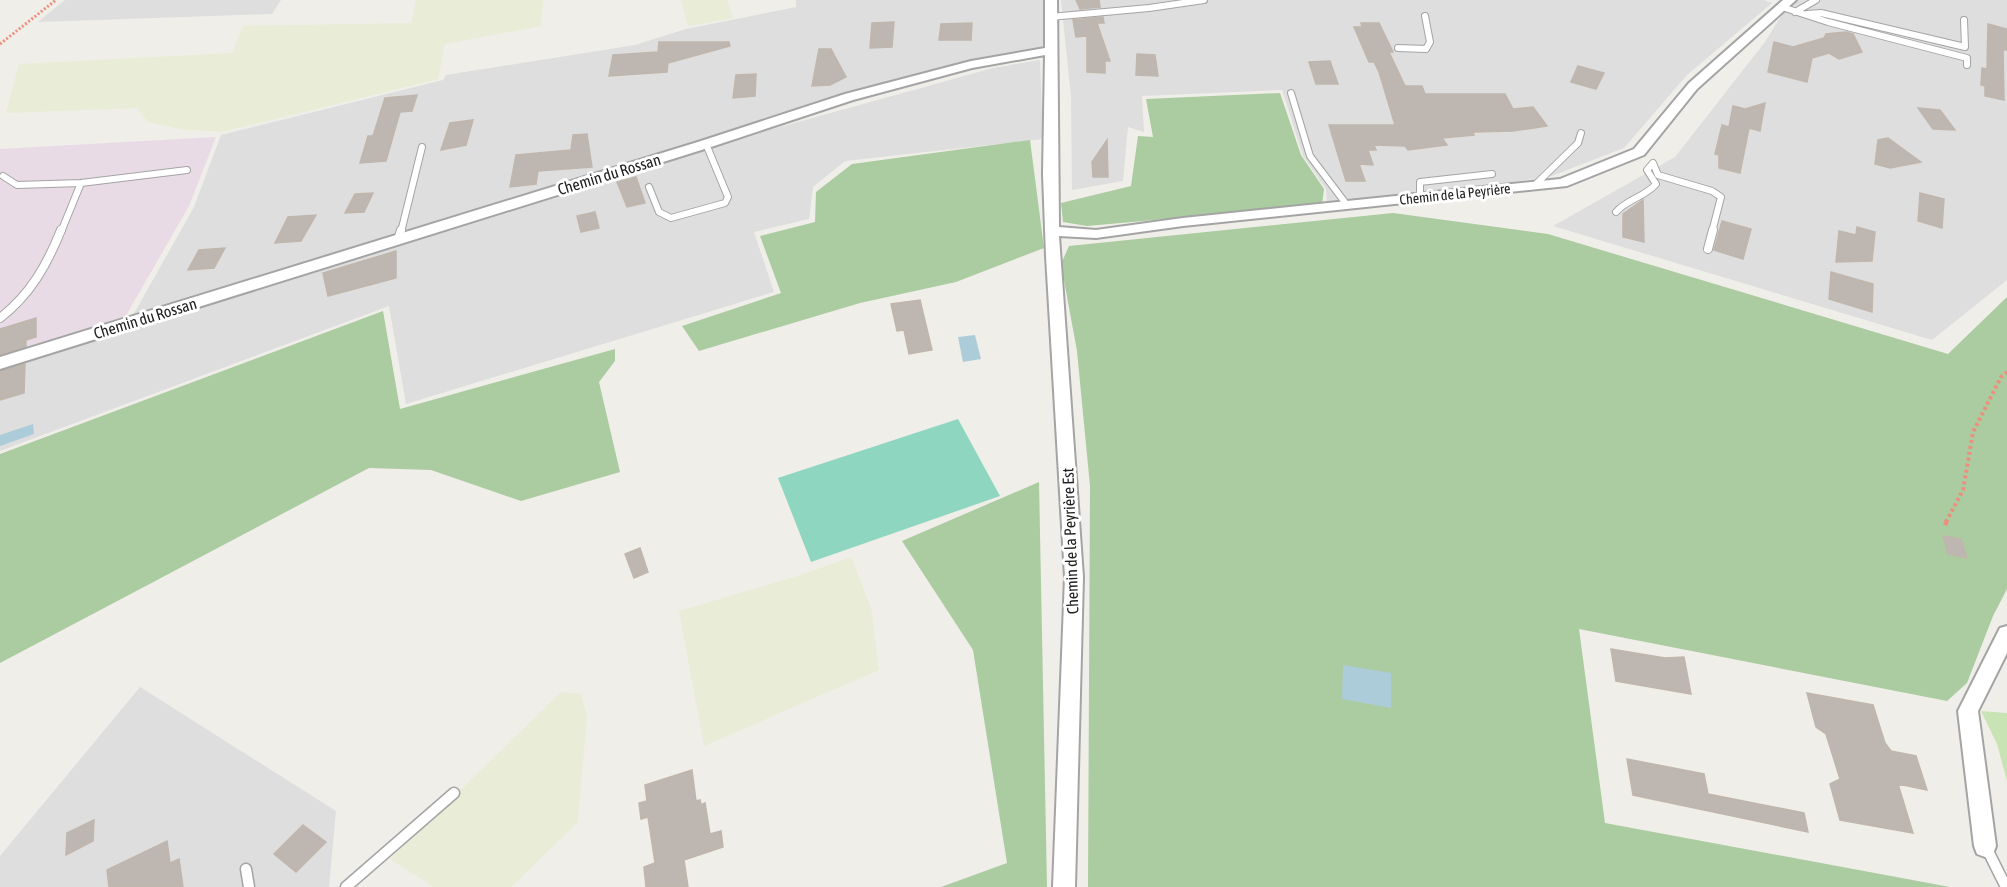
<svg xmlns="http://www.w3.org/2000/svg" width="2007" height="887" viewBox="0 0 2007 887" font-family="'Asap Condensed',sans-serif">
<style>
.residential{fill:#dedede}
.industrial{fill:#e8dbe5}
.farmland{fill:#e9ecd6}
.grass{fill:#c9e4b4}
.forest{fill:#abcba1}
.pitch{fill:#8ed6bf}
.parking{fill:#e0e0e0}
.water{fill:#adccd9}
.building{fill:#bdb6b1;stroke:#c0b6ac;stroke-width:1.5}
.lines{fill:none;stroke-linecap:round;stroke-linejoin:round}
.service-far2-casing{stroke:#a4a4a4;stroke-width:8}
.service-far1-casing{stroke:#a4a4a4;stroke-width:10}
.service-casing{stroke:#a4a4a4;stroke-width:13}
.minor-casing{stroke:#a4a4a4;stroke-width:4}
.path-far2{stroke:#ec8f7d;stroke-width:3;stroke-dasharray:2 2;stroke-linecap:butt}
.path-far1{stroke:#ec8f7d;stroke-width:4;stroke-dasharray:3 3;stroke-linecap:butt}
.path{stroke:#ec8f7d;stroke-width:4.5;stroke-dasharray:4 4;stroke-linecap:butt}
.service-far2{stroke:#fff;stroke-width:6}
.service-far1{stroke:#fff;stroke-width:8}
.service{stroke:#fff;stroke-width:10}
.minor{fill:#fff;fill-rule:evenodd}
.labels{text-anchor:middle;stroke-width:6;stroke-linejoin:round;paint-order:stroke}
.far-street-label{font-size:14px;fill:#202020;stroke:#fff}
.street-label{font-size:16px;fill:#202020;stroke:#fff}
</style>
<rect width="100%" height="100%" fill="#f0eee8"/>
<path class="residential" d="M 65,0 L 281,0 L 272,14 L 38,22 Z
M 796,0 L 1044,0 L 1043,49 L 969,61 L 846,94 L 673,150 L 132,317 L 194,207 L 221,135 L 443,80 L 446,75 L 635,45 L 686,29 L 796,7 Z
M 1061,0 L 1764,0 L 1772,3 L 1687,75 L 1624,148 L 1549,177 L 1327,205 L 1326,189 L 1303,156 L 1282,90 L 1142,96 L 1144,132 L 1128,127 L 1123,181 L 1072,190 L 1071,97 Z
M 1791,0 L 2007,0 L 2007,280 L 1932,340 L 1553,226 L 1675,157 L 1765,42 Z
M 1040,60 L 1043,139 L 845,161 L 813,187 L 809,219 L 754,232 L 774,292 L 406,404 L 389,306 L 0,451 L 0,365 L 314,272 L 758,133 L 993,68 Z
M 140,687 L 336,811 L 329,887 L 0,887 L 0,856 Z"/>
<path class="industrial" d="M 216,137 L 189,206 L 124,319 L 0,356 L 0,149 Z"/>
<path class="farmland" d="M 416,0 L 543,0 L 541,26 L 445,44 L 438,79 L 222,132 L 181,129 L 148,122 L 137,108 L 6,113 L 19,64 L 232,53 L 243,26 L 411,23 Z
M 681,0 L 727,0 L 733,18 L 688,26 Z
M 851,557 L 871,608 L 879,670 L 704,746 L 679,611 L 798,576 Z
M 561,692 L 581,694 L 587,716 L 578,822 L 511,887 L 434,887 L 390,859 Z"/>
<path class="grass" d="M 1981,711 L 2007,713 L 2007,781 L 1997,744 Z"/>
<path class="forest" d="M 1280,93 L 1301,155 L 1324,189 L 1322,205 L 1087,226 L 1063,222 L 1061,203 L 1131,186 L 1138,136 L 1153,137 L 1146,99 Z
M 1030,140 L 1044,248 L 956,282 L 860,303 L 699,351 L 682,326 L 781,293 L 760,236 L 815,222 L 816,192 L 852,164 Z
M 1393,213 L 1548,234 L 1948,354 L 2007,297 L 2007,589 L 1993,616 L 1967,683 L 1947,701 L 1579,629 L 1605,823 L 1950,887 L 1088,887 L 1090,486 L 1077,351 L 1061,264 L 1069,246 Z
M 383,311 L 400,409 L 615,349 L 615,361 L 599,382 L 620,472 L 521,501 L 431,470 L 369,468 L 0,663 L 0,454 Z
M 1039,482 L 1047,887 L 941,887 L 1007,863 L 973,650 L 902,541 Z"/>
<path class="pitch" d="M 958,419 L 1000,496 L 811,562 L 778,478 Z"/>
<path class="parking" d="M 1492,177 L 1493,186 L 1428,192 L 1427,185 Z"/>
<path class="water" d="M 975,335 L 981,359 L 963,362 L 958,337 Z
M 33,424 L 34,434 L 0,446 L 0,435 Z
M 1343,665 L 1391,673 L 1391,708 L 1342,699 Z"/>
<path class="building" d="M 1076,0 L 1099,0 L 1100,7 L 1080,9 Z
M 1103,17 L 1104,23 L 1097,23 L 1110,61 L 1105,61 L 1105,73 L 1087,72 L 1087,36 L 1076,37 L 1073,20 Z
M 894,22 L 892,47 L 870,48 L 872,23 Z
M 972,23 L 971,40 L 939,40 L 941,24 Z
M 1361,23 L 1379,23 L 1393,52 L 1389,52 L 1405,86 L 1422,86 L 1425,94 L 1505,94 L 1513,109 L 1533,107 L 1547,126 L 1513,131 L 1473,132 L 1474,135 L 1442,138 L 1447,145 L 1408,150 L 1405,146 L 1374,145 L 1376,150 L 1368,150 L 1373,165 L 1359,164 L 1365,181 L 1346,181 L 1329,125 L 1395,125 L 1379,72 L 1374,62 L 1369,62 L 1354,27 L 1362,27 Z
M 1988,24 L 2007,29 L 2007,50 L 2003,50 L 2004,100 L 1985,96 L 1985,86 L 1981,85 L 1982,68 L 1987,69 Z
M 1846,32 L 1853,34 L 1862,52 L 1839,59 L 1829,53 L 1812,58 L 1807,82 L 1768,72 L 1774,42 L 1793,47 L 1824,38 L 1826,34 Z
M 659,42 L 729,42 L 730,46 L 668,63 L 667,72 L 609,76 L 613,55 L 658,52 Z
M 819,49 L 831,49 L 846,77 L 830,85 L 812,86 Z
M 1137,54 L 1155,55 L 1158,76 L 1136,75 Z
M 1330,61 L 1338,84 L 1316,84 L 1309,62 Z
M 1578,66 L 1604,73 L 1596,89 L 1571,82 Z
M 756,74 L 755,96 L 733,98 L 736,75 Z
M 417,95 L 412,111 L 400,112 L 386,161 L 360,163 L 368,136 L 373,136 L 385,98 Z
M 1765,103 L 1760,131 L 1749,128 L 1740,173 L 1719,168 L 1719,155 L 1715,154 L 1722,125 L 1729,127 L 1733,106 L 1745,109 Z
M 1918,108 L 1940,110 L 1955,130 L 1933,129 Z
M 473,120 L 466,145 L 441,150 L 450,123 Z
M 587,134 L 592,167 L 538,171 L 536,184 L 510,187 L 516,155 L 571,150 L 573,135 Z
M 1888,138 L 1921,162 L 1890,168 L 1875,164 L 1878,140 Z
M 1107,140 L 1108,177 L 1093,177 L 1092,162 Z
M 636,177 L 645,203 L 627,207 L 617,182 Z
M 373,193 L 364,212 L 345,213 L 355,194 Z
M 1920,193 L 1944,199 L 1942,228 L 1918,221 Z
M 1643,200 L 1644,242 L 1623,237 L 1623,214 Z
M 595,212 L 599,228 L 581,232 L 577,216 Z
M 316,215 L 301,241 L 275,243 L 288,217 Z
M 1722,221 L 1751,229 L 1743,259 L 1714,250 Z
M 1857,227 L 1875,232 L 1872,261 L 1836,262 L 1839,231 L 1856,235 Z
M 225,248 L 214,268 L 188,270 L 199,250 Z
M 396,251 L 396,278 L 328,296 L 323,273 Z
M 1831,272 L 1873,284 L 1872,312 L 1829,299 Z
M 920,300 L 932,350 L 909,354 L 904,330 L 897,331 L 891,304 Z
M 36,318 L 36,337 L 26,340 L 26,347 L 0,355 L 0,329 Z
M 25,364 L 24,393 L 0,400 L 0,371 Z
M 1943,536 L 1961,539 L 1967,558 L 1948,554 Z
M 640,548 L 648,572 L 634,578 L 625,554 Z
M 1611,649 L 1665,658 L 1684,657 L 1691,694 L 1616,681 Z
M 1807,693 L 1873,705 L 1885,743 L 1891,751 L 1916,756 L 1927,790 L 1898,784 L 1913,833 L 1840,820 L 1830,784 L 1840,779 L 1826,734 L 1816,727 Z
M 1627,759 L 1704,774 L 1708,794 L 1804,813 L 1808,832 L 1633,795 Z
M 692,770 L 696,801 L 700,800 L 701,805 L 705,803 L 710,834 L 721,831 L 723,847 L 684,860 L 688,887 L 646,887 L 644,867 L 655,863 L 648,817 L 641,819 L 639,803 L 647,801 L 645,785 Z
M 94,820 L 93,841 L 66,855 L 67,833 Z
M 303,825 L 326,842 L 296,872 L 274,854 Z
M 167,841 L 170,863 L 179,859 L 183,887 L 109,887 L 107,870 Z"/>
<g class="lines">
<defs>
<path id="service-far2" d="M 1782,7 L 1828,22 L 1967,58 L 1967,65
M 1795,12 L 1816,0
M 1807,14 L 1821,13 L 1965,47 L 1964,20
M 1050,17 L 1149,8 L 1204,0
M 1398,48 L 1426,49 L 1430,42 L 1425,16
M 1291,93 L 1310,156 L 1347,205
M 3,176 L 17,185 L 81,183 L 187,170
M 1534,186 L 1578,143 L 1581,133
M 649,187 L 659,212 L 671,218 L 725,203 L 728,197 L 706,144
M 1420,198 L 1420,182 L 1492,174
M 1616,212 C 1627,199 1645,197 1656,184 L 1647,170 L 1653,163 L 1658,175 L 1712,191 L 1721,197 L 1712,232
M 61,232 L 81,183
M 401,232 L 422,147"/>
<path id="service-far1" d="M 398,240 L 401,230
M 1708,249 L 1713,230
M 0,318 C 30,295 47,265 61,230"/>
<path id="service" d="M 1986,847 L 2006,887
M 246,869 L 249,887
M 346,887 L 454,793"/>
<path id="minor" d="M 1045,0 L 1057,0 L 1059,227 L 1096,230 L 1183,218 L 1560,179 L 1634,149 L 1689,83 L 1783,0 L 1796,0 L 1697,89 L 1644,155 L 1567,186 L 1183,226 L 1096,238 L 1059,236 L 1083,577 L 1075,887 L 1053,887 L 1065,577 L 1046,256 L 1043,174 L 1045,55 L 972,68 L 853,100 L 711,147 L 0,369 L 0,357 L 701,141 L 845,94 L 971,61 L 1045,48 Z
M 2007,626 L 2007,653 L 1978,711 L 1996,846 L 1993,854 L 1985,857 L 1977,854 L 1974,846 L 1958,711 L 2000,628 Z"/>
</defs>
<use href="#service-far2" class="service-far2-casing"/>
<use href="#service-far1" class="service-far1-casing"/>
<use href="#service" class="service-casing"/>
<use href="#minor" class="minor-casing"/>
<path class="path-far2" d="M 0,44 L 56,0"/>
<path class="path-far1" d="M 1946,522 L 1963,490 L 1973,432 L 2001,377 L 2007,372"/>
<path class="path" d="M 1945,525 L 1947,521"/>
<use href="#service-far2" class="service-far2"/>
<use href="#service-far1" class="service-far1"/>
<use href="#service" class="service"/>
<use href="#minor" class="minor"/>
</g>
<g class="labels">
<g class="far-street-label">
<text transform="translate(1455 194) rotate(-6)" y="5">Chemin de la Peyrière</text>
</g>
<g class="street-label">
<text transform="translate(609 174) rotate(-17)" y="6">Chemin du Rossan</text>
<text transform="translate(145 318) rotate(-17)" y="6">Chemin du Rossan</text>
<text transform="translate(1070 541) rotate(-92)" y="6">Chemin de la Peyrière Est</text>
</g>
</g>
</svg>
